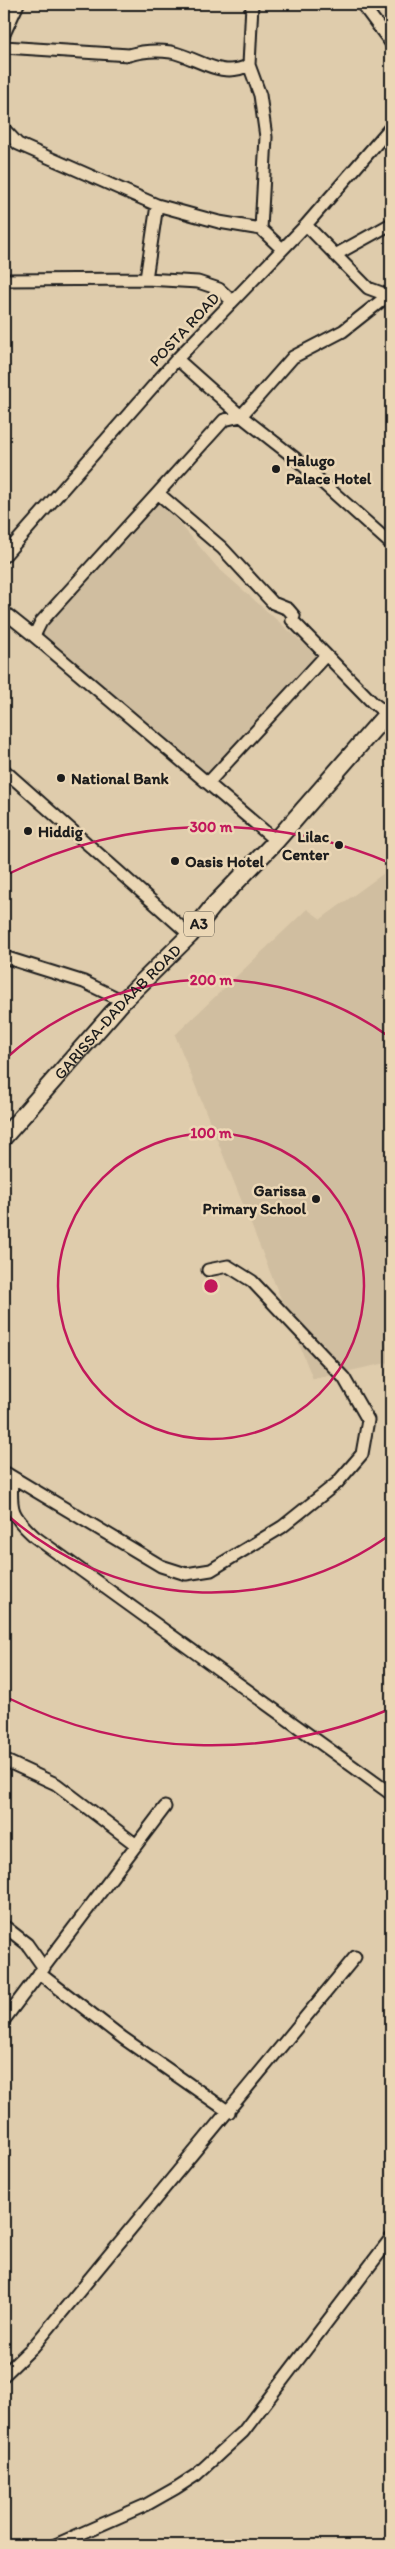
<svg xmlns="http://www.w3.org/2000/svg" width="395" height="2549" viewBox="0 0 395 2549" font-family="Itim,sans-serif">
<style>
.built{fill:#d0bea0}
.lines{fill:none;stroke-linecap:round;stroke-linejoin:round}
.minor-casing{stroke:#1c1c1c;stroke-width:15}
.highway-casing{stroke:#1c1c1c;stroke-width:20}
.minor{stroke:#ebd7b5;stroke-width:11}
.highway{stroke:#ebd7b5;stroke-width:16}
.ring{fill:none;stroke:#c2185b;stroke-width:2.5}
.poi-dot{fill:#1c1c1c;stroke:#ebd7b5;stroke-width:2}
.labels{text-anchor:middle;stroke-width:5;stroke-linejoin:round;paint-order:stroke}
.shield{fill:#ebd7b5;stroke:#5a544a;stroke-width:1}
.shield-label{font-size:15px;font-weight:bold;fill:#1c1c1c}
.street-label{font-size:16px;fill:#1c1c1c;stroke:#ebd7b5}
.poi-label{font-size:16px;font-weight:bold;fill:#1c1c1c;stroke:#ebd7b5;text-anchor:start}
.centre{fill:#c2185b;stroke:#ebd7b5;stroke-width:2.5}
.ring-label{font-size:15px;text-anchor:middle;font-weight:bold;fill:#c2185b;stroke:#ebd7b5;stroke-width:5;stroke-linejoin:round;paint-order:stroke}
</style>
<rect width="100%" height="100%" fill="#dfccac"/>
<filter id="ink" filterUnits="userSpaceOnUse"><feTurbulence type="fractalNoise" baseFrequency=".02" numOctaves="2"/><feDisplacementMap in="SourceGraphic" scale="10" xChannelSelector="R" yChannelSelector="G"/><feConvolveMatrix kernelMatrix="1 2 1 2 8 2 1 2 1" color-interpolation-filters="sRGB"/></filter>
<g filter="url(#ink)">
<path class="built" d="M 158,498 L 217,567 L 320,658 L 208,781 L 35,636 Z
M 391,868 L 391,1362 L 313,1379 L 175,1035 L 307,909 L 321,919 Z"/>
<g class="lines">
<defs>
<path id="minor" d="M 252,4 L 249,65 L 260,95 L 266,137 L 261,229
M 362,4 L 391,43
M 4,34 L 18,4
M 4,47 L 129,55 C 142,51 157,50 171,52 C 197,57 221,80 249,65
M 4,129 L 18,144 L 157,205 L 219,222 L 261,229 L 282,249
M 306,225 L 368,288 L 387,295
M 335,255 L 391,224
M 146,279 L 157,205
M 4,280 L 146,279 L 198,282 L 219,289 L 232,301
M 177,359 L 241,416 L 296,459 L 391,544
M 159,494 L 222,548 L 273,603 L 288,609 L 294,616 L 292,620 L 372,702 L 387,714 L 391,724
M 4,556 L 177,359 L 306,225 L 391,127
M 4,612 L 34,636
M 4,770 L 190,935
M 208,783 L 326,655
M 276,841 L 34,636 L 41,622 L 224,420 L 241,416 L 293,357 L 343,331 L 391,293
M 4,957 L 84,982 L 123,1001
M 4,1472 L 161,1566 L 186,1574 L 211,1570 L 282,1527 L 337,1483 L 362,1454 L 368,1420 L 344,1378 L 252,1281 L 228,1266 L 208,1270
M 6,1476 L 12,1478 C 10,1510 11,1515 35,1537 L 391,1794
M 4,1760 L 56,1784 L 135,1844
M 4,1926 L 27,1944 L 44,1968
M 39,1973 L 123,2038 L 229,2112
M 4,2020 L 165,1807
M 4,2375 L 34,2346 L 355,1957
M 55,2545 L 146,2505 L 176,2488 L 196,2475 L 243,2432 L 391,2238"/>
<g id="highway">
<path id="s1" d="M 4,1137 L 123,1001 L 190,935 L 214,905 L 276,841 L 391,709"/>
</g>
</defs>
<use href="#minor" class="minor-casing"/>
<use href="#highway" class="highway-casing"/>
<use href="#minor" class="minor"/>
<use href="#highway" class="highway"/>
</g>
</g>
<g class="ring">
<circle cx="211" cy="1286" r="153"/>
<path d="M391 1534A306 306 0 0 1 4 1512M4 1060A306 306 0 0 1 391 1038"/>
<path d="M390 1709A459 459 0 0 1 6 1697M6 875A459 459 0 0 1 390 863"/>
</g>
<g class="poi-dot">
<circle cx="276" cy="469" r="5"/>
<circle cx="61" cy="778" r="5"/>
<circle cx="28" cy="831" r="5"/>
<circle cx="339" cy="845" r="5"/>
<circle cx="175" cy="861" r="5"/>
<circle cx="316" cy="1199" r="5"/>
</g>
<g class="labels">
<rect class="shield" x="184" y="911.5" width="30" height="25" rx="4"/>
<g class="shield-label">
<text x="199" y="929">A3</text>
</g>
<g class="street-label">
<text transform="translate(184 329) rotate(-47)" y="6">POSTA ROAD</text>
<text dy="6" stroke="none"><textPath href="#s1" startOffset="169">GARISSA-DADAAB ROAD</textPath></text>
</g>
<g class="poi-label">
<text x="286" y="466">Halugo<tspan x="286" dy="18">Palace Hotel</tspan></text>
<text x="71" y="784">National Bank</text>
<text x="38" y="837">Hiddig</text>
<text x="329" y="842" text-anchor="end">Lilac<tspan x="329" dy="18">Center</tspan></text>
<text x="185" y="867">Oasis Hotel</text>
<text x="306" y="1196" text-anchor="end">Garissa<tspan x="306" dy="18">Primary School</tspan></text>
</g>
</g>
<circle cx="211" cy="1286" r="8" class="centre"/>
<g class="ring-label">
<text x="211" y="832">300 m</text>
<text x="211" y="985">200 m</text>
<text x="211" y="1138">100 m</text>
</g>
<rect width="395" height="2549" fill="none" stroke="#ebd7b5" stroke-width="20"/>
<rect x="10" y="10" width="375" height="2529" fill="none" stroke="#1c1c1c" stroke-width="2" filter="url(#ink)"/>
</svg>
